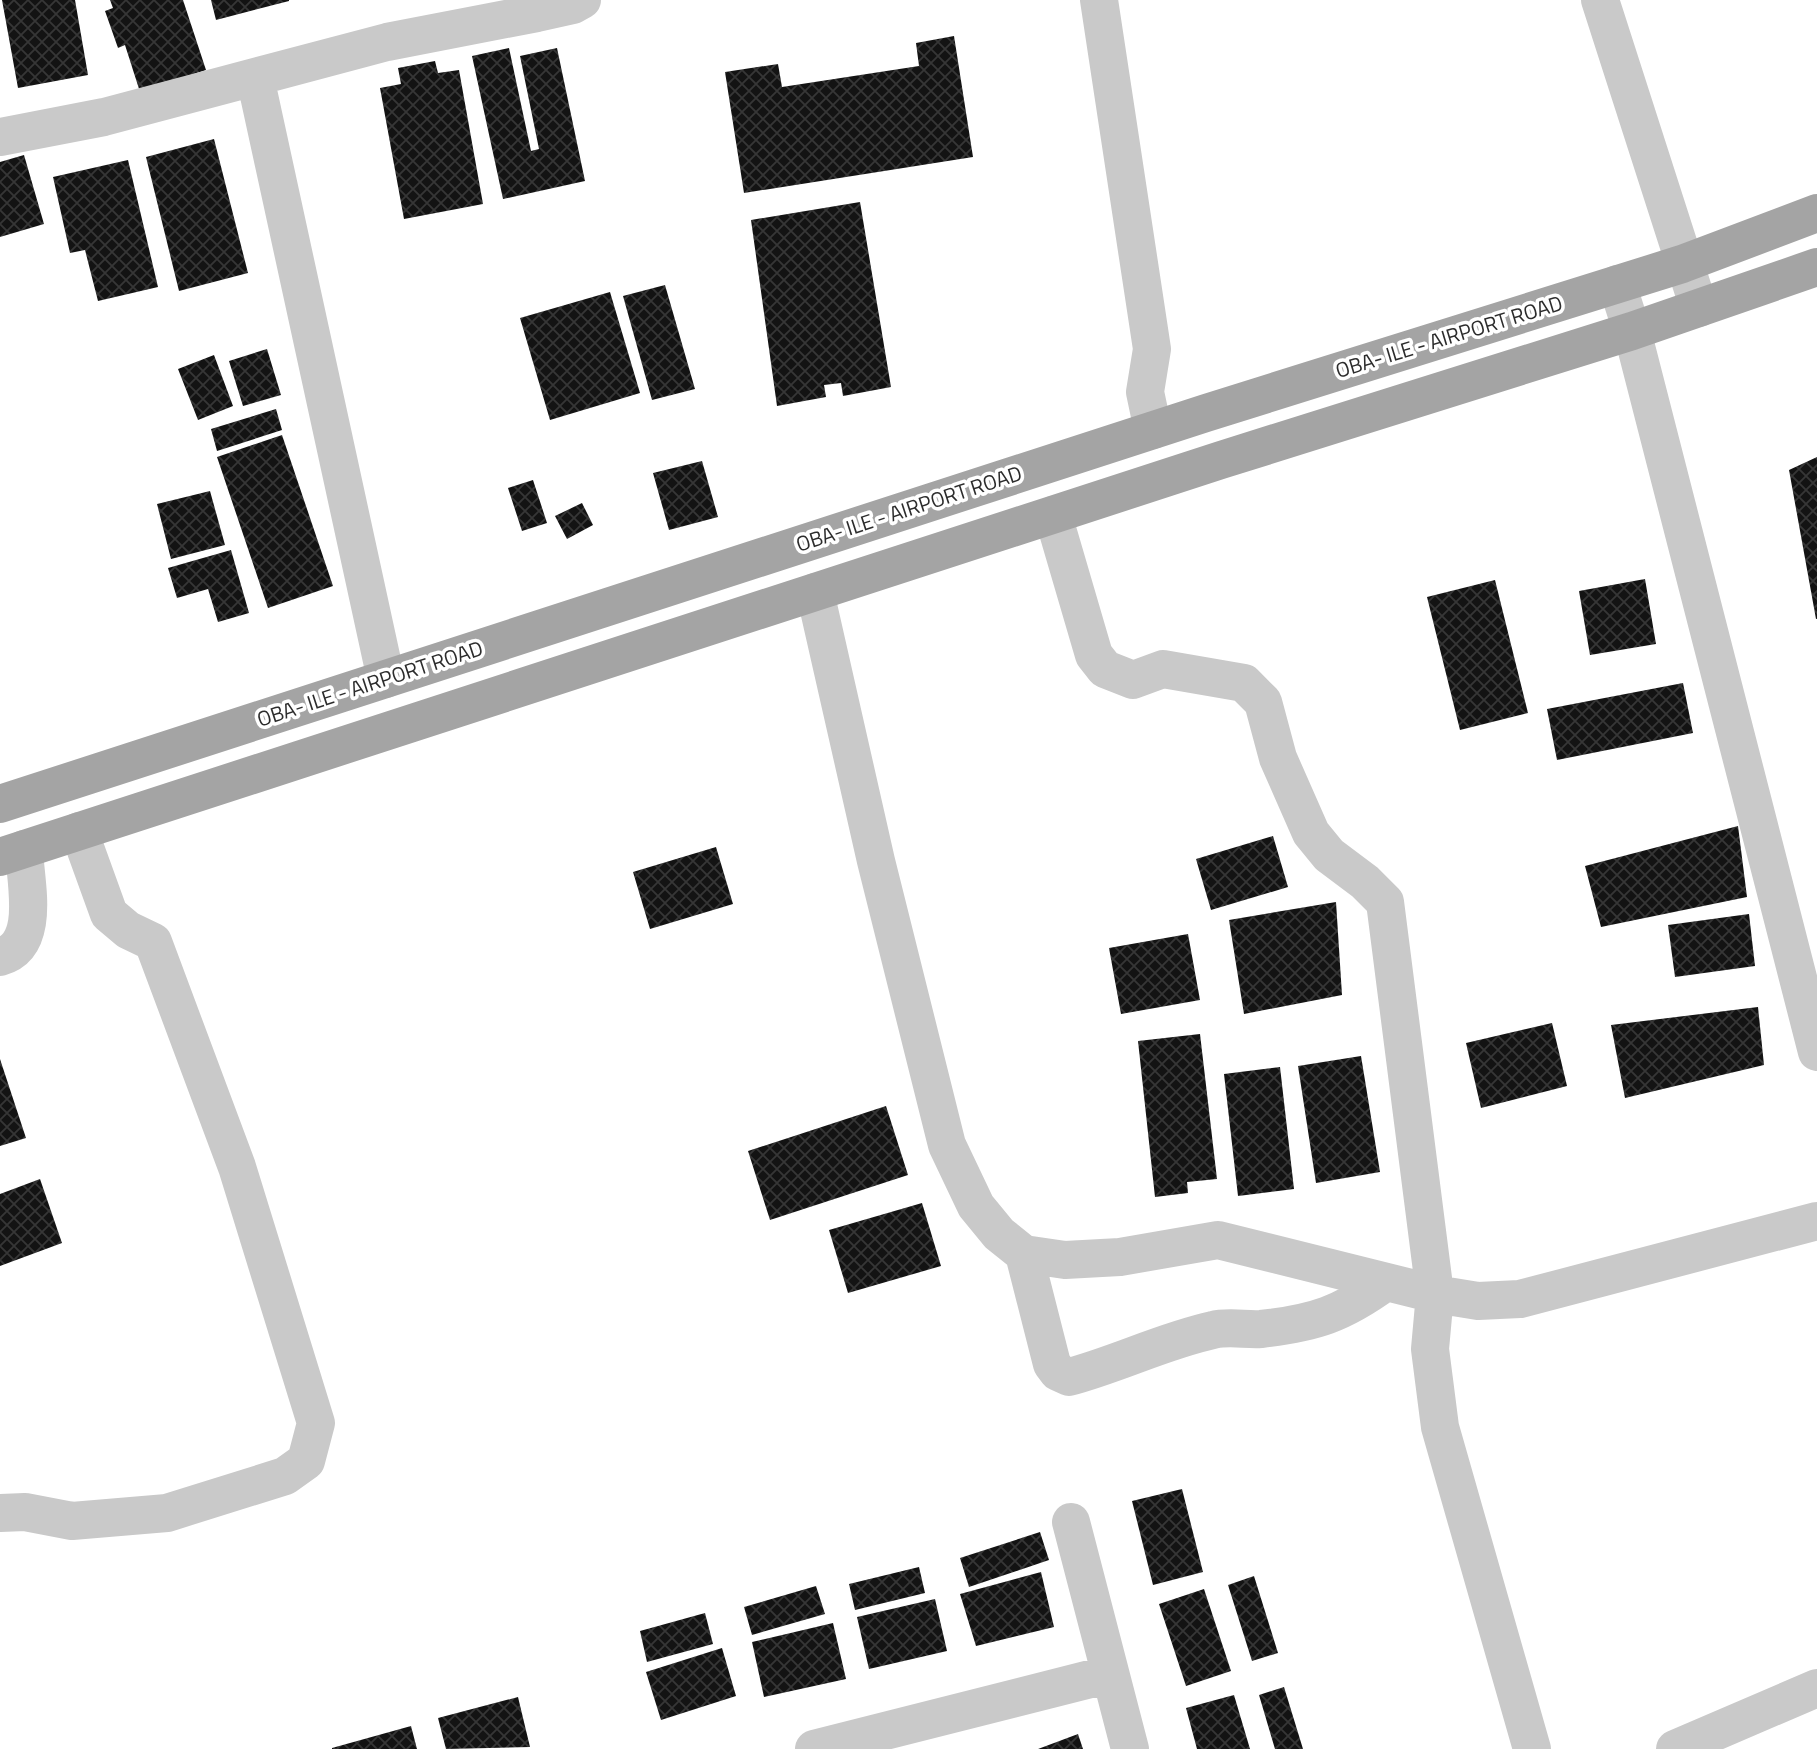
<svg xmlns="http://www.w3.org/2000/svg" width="1817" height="1749" viewBox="0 0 1817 1749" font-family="'Titillium Web',sans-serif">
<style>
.building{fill:url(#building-cross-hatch)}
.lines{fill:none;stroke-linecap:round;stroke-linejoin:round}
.minor{stroke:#c9c9c9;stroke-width:38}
.major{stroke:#a4a4a4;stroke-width:38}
.labels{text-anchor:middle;stroke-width:7;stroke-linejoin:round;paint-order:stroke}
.street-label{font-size:21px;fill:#2c2c2c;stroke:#fff}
</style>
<defs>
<pattern id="building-cross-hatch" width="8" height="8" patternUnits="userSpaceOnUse" patternTransform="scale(1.75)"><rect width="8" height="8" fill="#131313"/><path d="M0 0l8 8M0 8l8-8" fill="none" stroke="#363636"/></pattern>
</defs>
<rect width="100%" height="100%" fill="#fff"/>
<path class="building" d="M 2,0 L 75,0 L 88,75 L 18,88 Z
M 110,0 L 183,0 L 206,70 L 140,92 L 125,45 L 118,48 L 105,11 L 113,8 Z
M 211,0 L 289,0 L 289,1 L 216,20 Z
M 954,36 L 973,157 L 744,193 L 725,72 L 778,64 L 782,87 L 919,66 L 916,43 Z
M 509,48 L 531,151 L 539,149 L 520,56 L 557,48 L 585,181 L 503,199 L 472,56 Z
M 435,61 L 438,73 L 459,70 L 483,204 L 404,219 L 380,88 L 401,84 L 398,68 Z
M 214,139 L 248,273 L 179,291 L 146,157 Z
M 24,155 L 44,224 L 0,237 L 0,162 Z
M 128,160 L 158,287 L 98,301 L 85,250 L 70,253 L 53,177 Z
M 860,202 L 891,387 L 843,396 L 841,383 L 824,385 L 826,397 L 777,406 L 751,220 Z
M 665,285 L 695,389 L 652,400 L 623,296 Z
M 610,292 L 640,393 L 550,420 L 520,318 Z
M 267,349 L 281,395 L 243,406 L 229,361 Z
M 214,355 L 233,406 L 198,420 L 178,369 Z
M 276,409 L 282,430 L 217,451 L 211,429 Z
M 282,435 L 333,586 L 268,608 L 217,457 Z
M 1817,457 L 1817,619 L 1816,619 L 1789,470 Z
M 702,461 L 718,517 L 669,530 L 653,473 Z
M 533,480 L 547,523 L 522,531 L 508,488 Z
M 210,491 L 225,545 L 171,559 L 157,504 Z
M 582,503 L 593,525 L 567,539 L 555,516 Z
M 231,550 L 249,613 L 218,622 L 208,589 L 177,598 L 168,568 Z
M 1645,579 L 1656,644 L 1590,655 L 1579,591 Z
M 1495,580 L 1528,713 L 1460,730 L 1427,597 Z
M 1683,683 L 1693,733 L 1557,760 L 1547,709 Z
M 1738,826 L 1747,897 L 1601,927 L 1585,866 Z
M 1273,836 L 1288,887 L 1211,910 L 1196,859 Z
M 716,847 L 733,904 L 650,929 L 633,872 Z
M 1336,902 L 1342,995 L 1244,1014 L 1229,920 Z
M 1749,914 L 1755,966 L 1675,977 L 1668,925 Z
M 1188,934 L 1200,1000 L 1121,1014 L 1109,948 Z
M 1758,1007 L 1764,1065 L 1625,1098 L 1611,1025 Z
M 1552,1023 L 1567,1086 L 1481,1108 L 1466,1043 Z
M 1200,1034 L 1217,1179 L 1187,1182 L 1188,1193 L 1155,1197 L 1138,1041 Z
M 1361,1056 L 1380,1172 L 1316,1183 L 1298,1066 Z
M 0,1059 L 26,1138 L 0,1146 Z
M 1280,1067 L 1294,1189 L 1238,1196 L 1224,1074 Z
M 886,1106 L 908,1175 L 770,1220 L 748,1151 Z
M 40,1179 L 62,1243 L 0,1266 L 0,1194 Z
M 922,1203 L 941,1266 L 848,1293 L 829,1230 Z
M 1182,1489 L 1203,1572 L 1153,1585 L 1132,1501 Z
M 1040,1532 L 1049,1560 L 969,1587 L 960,1558 Z
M 919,1567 L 925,1593 L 855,1610 L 849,1584 Z
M 1041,1572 L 1054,1627 L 976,1646 L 960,1594 Z
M 1254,1576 L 1278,1653 L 1252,1661 L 1228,1585 Z
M 816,1586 L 825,1614 L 752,1635 L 744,1607 Z
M 1204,1589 L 1231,1671 L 1186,1686 L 1159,1604 Z
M 935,1599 L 947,1651 L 869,1669 L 857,1617 Z
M 705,1613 L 713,1644 L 647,1662 L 640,1631 Z
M 833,1623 L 846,1679 L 764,1697 L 752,1642 Z
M 722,1648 L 736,1696 L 661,1720 L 646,1672 Z
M 1284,1687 L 1303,1749 L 1275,1749 L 1259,1695 Z
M 1234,1695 L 1250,1749 L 1197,1749 L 1186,1708 Z
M 518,1697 L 530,1747 L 446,1749 L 438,1718 Z
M 411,1726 L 417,1749 L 332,1749 L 332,1748 Z
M 1078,1734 L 1083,1749 L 1038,1749 Z"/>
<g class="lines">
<path class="minor" d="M 1099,0 L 1152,349 L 1145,392 L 1153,430
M 1600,0 L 1699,308
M 255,77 L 386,679
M 0,137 L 104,117 L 387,42 L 537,13 L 573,5 L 582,0
M 1617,284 L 1632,331 L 1817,1052
M 1053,515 L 1094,655 L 1105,669 L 1133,680 L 1163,669 L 1244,683 L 1263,702 L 1278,758 L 1311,833 L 1329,855 L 1365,882 L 1385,902 L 1435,1294 L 1430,1349 L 1440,1427 L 1532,1749
M 815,592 L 876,861 L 947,1145 L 976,1206 L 999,1234 L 1024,1254 L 1065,1260 L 1120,1257 L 1218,1240 L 1435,1294 L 1478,1301 L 1520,1299 L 1817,1221
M 0,957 C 42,945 25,882 24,849
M 1024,1254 L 1052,1364 L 1058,1372 L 1069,1377 C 1118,1364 1163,1341 1213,1330 C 1228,1326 1246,1330 1261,1329 C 1315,1323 1342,1314 1386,1282
M 0,1513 L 25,1512 L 72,1521 L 167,1513 L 285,1476 L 306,1461 L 316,1423 L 237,1167 L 153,942 L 128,930 L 109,914 L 79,831
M 1071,1522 L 1130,1749
M 814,1749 L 1110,1674
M 1675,1749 L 1817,1688"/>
<path class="major" d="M 0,804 L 1206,413 L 1682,264 L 1817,213
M 0,857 L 1221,460 L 1632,331 L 1817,267"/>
</g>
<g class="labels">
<g class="street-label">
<text transform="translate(1449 337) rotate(-17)" y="7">OBA- ILE - AIRPORT ROAD</text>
<text transform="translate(909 509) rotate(-18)" y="7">OBA- ILE - AIRPORT ROAD</text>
<text transform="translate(370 684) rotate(-18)" y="7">OBA- ILE - AIRPORT ROAD</text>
</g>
</g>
</svg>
